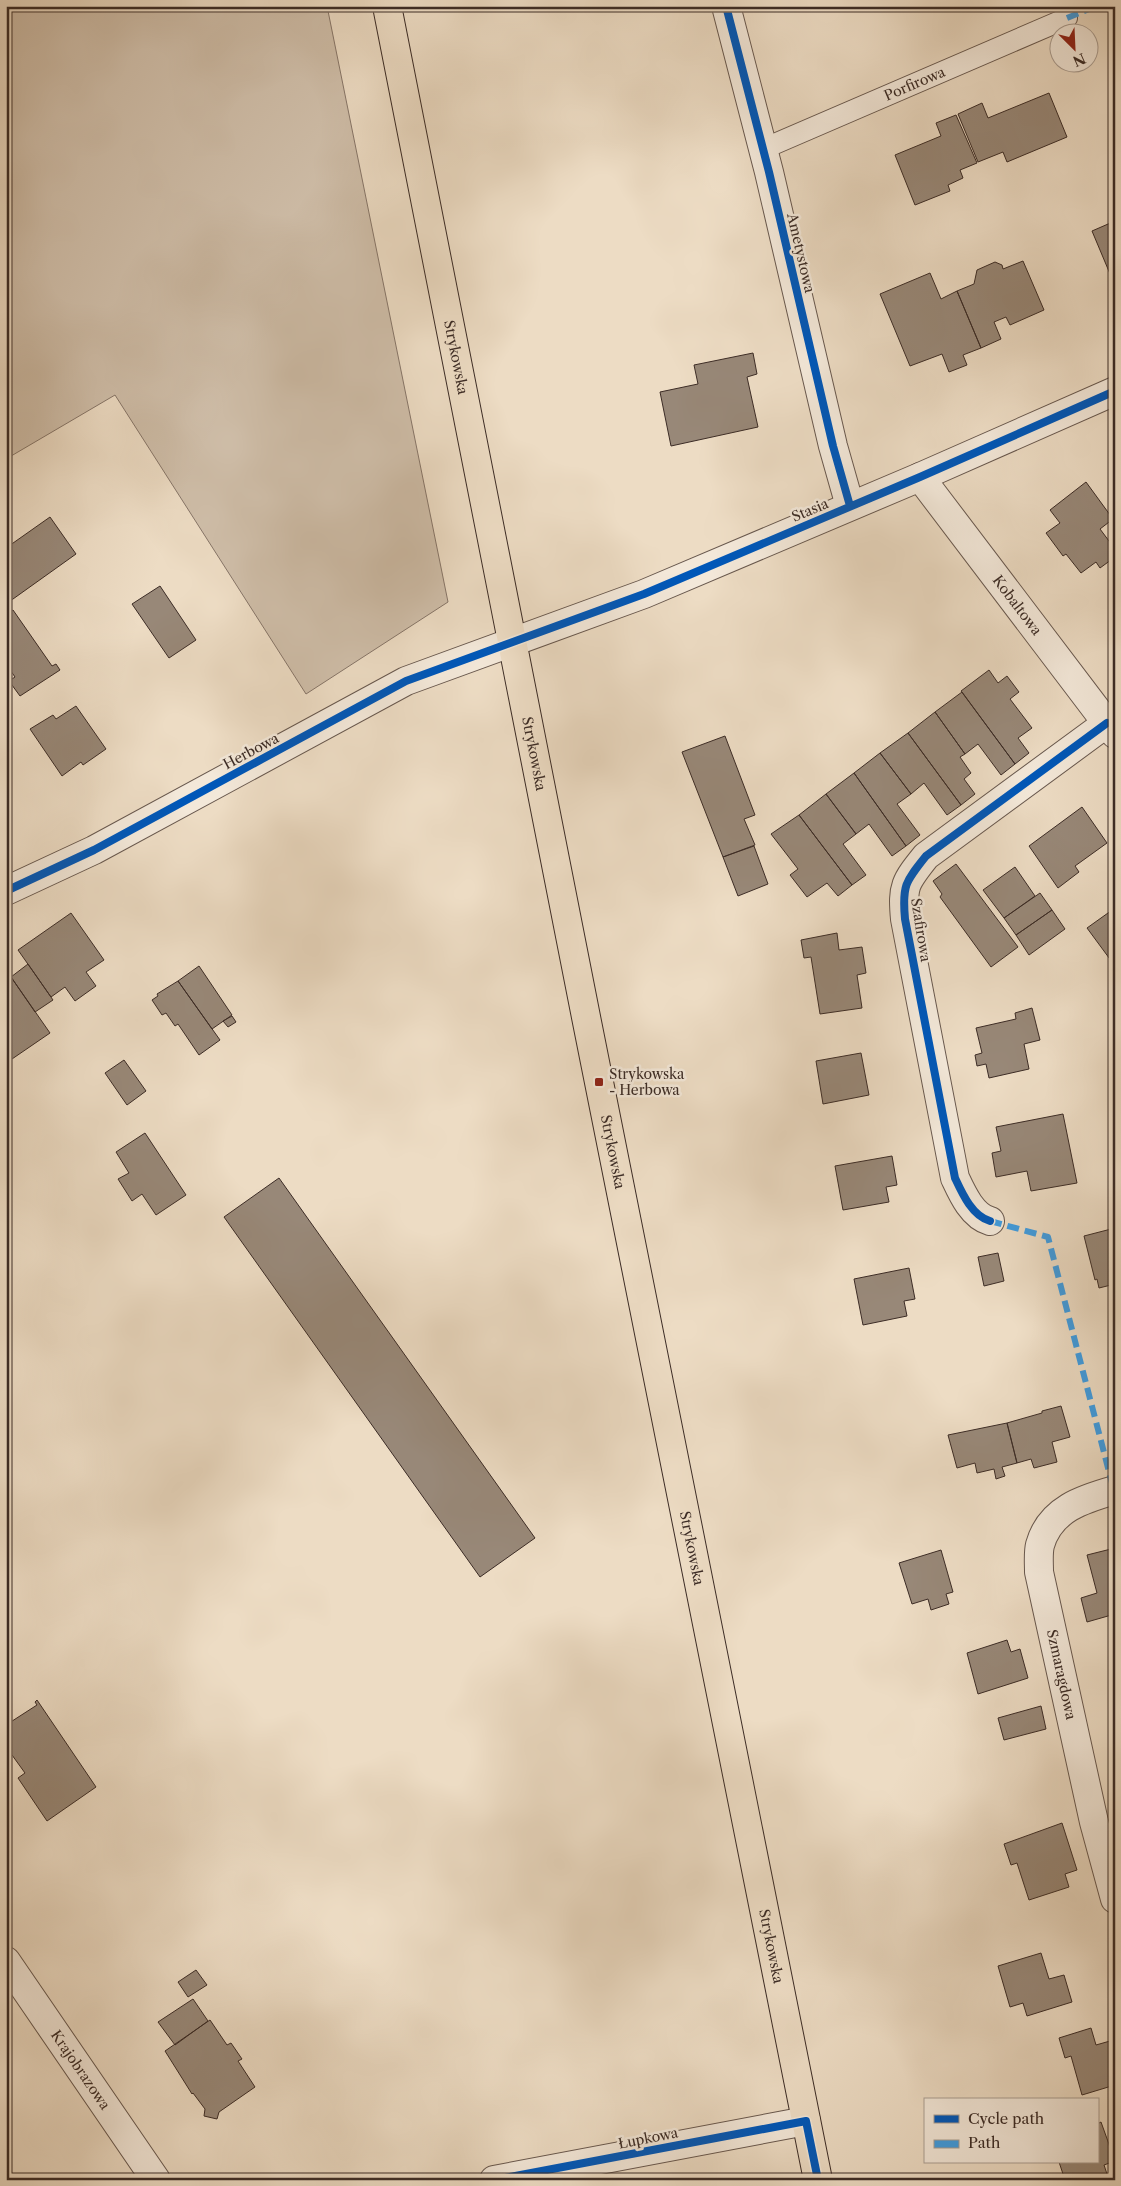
<svg xmlns="http://www.w3.org/2000/svg" width="1121" height="2186" viewBox="0 0 1121 2186" font-family="'Libre Caslon Text',serif">
<style>
.green{fill:#cfbea9;stroke:#867568}
.building{fill:#988878;stroke:#3c2c26}
.lines{fill:none;stroke-linecap:round;stroke-linejoin:round}
.service-casing{stroke:#68584e;stroke-width:22}
.minor-casing{stroke:#68584e;stroke-width:30}
.primary-casing{stroke:#3c2c26;stroke-width:30}
.service{stroke:#f3e8d9;stroke-width:20}
.minor{stroke:#f3e8d9;stroke-width:28}
.primary{stroke:#eddcc4;stroke-width:28}
.quiet{stroke:#3f9ce0;stroke-width:6;stroke-dasharray:12 6;stroke-linecap:butt}
.cycleway-casing{stroke:#f3e8d9;stroke-width:11}
.cycleway{stroke:#0057b8;stroke-width:8}
.poi-dot{fill:#8f2418;stroke:#f3e8d9;stroke-width:2}
.labels{text-anchor:middle;stroke-width:5;stroke-linejoin:round;paint-order:stroke}
.street-label{font-size:14px;fill:#3c2c26;stroke:#f3e8d9}
.poi-label{font-size:14px;fill:#3c2c26;stroke:#f3e8d9;text-anchor:start}
</style>
<rect width="100%" height="100%" fill="#eddcc4"/>
<filter id="stains"><feTurbulence type="fractalNoise" baseFrequency=".004" numOctaves="4"/><feColorMatrix values="0 0 0 0 .2 0 0 0 0 .09 0 0 0 0 .02 0 0 0 .5 -.17"/></filter>
<radialGradient id="worn" r=".72"><stop offset=".6" stop-color="#630" stop-opacity="0"/><stop offset="1" stop-color="#630" stop-opacity=".3"/></radialGradient>
<path class="green" d="M 6,6 L 327,6 L 448,602 L 306,694 L 115,395 L 6,459 Z"/>
<path class="building" d="M 1049,93 L 1067,137 L 1007,162 L 1003,152 L 978,162 L 958,114 L 982,103 L 988,118 Z
M 956,115 L 977,163 L 960,170 L 963,178 L 948,185 L 950,191 L 915,205 L 895,155 L 941,136 L 936,123 Z
M 1115,221 L 1115,280 L 1113,281 L 1092,231 Z
M 1023,261 L 1044,310 L 1010,325 L 1006,317 L 994,322 L 1001,339 L 981,348 L 957,291 L 974,284 L 977,270 L 995,262 L 1002,265 L 1003,269 Z
M 930,273 L 941,299 L 957,291 L 981,348 L 963,355 L 967,365 L 949,372 L 942,354 L 910,366 L 880,294 Z
M 753,353 L 757,374 L 747,377 L 758,427 L 671,446 L 660,392 L 698,384 L 694,365 Z
M 1086,482 L 1113,519 L 1100,529 L 1115,549 L 1115,557 L 1100,568 L 1096,562 L 1081,573 L 1066,554 L 1063,556 L 1046,533 L 1060,523 L 1050,510 Z
M 50,517 L 76,554 L 6,604 L 6,548 Z
M 160,586 L 196,640 L 169,658 L 132,604 Z
M 13,610 L 52,666 L 56,664 L 60,670 L 20,696 L 9,681 L 15,677 L 6,664 L 6,614 Z
M 989,670 L 998,683 L 1007,676 L 1019,692 L 1010,699 L 1032,728 L 1018,738 L 1029,753 L 1015,764 L 961,691 Z
M 962,692 L 1015,764 L 1001,775 L 978,744 L 965,754 L 935,712 Z
M 76,706 L 106,749 L 83,765 L 81,762 L 62,776 L 30,729 L 53,715 L 56,719 Z
M 935,712 L 965,754 L 960,757 L 971,773 L 964,779 L 975,794 L 961,805 L 908,733 Z
M 908,733 L 961,805 L 947,815 L 924,783 L 911,794 L 880,753 Z
M 725,736 L 755,815 L 744,819 L 755,845 L 723,857 L 682,752 Z
M 880,753 L 911,794 L 897,804 L 920,835 L 906,846 L 854,773 Z
M 854,773 L 906,846 L 892,856 L 869,824 L 856,834 L 826,794 Z
M 826,794 L 856,834 L 843,844 L 866,875 L 852,885 L 799,815 Z
M 1082,807 L 1107,843 L 1075,866 L 1079,872 L 1058,888 L 1029,846 Z
M 799,815 L 852,885 L 838,896 L 827,883 L 807,897 L 790,875 L 798,869 L 771,834 Z
M 754,846 L 768,884 L 738,896 L 723,857 Z
M 956,864 L 1018,947 L 991,967 L 940,897 L 942,894 L 933,881 Z
M 1015,867 L 1035,896 L 1004,918 L 983,890 Z
M 1040,893 L 1052,910 L 1016,935 L 1004,918 Z
M 1115,908 L 1115,966 L 1087,928 Z
M 1052,910 L 1065,929 L 1029,955 L 1016,935 Z
M 71,913 L 104,960 L 86,972 L 96,986 L 75,1001 L 65,987 L 51,997 L 18,950 Z
M 837,933 L 839,950 L 862,947 L 866,973 L 857,975 L 862,1008 L 820,1014 L 811,957 L 804,958 L 801,940 Z
M 28,964 L 53,1000 L 35,1012 L 11,977 Z
M 199,966 L 232,1015 L 212,1029 L 178,981 Z
M 11,977 L 50,1033 L 12,1059 L 6,1051 L 6,980 Z
M 178,981 L 220,1040 L 199,1055 L 178,1024 L 175,1026 L 166,1013 L 162,1015 L 152,1000 L 158,996 L 157,994 Z
M 1032,1008 L 1040,1040 L 1024,1044 L 1029,1069 L 989,1078 L 986,1064 L 977,1066 L 975,1055 L 982,1053 L 976,1028 L 1016,1019 L 1015,1013 Z
M 232,1016 L 236,1022 L 228,1027 L 223,1021 Z
M 861,1053 L 869,1095 L 823,1104 L 816,1061 Z
M 124,1060 L 146,1091 L 127,1105 L 105,1073 Z
M 1063,1114 L 1077,1183 L 1031,1191 L 1027,1171 L 996,1177 L 992,1153 L 1001,1151 L 996,1127 Z
M 145,1133 L 186,1195 L 156,1215 L 142,1194 L 132,1201 L 118,1179 L 129,1173 L 116,1152 Z
M 892,1156 L 897,1185 L 886,1187 L 889,1202 L 843,1210 L 835,1166 Z
M 279,1178 L 535,1538 L 480,1577 L 224,1217 Z
M 1115,1228 L 1115,1284 L 1099,1288 L 1097,1279 L 1095,1280 L 1084,1236 Z
M 998,1253 L 1004,1281 L 984,1286 L 978,1257 Z
M 909,1268 L 915,1299 L 904,1301 L 907,1316 L 863,1325 L 854,1279 Z
M 1061,1406 L 1070,1437 L 1052,1442 L 1057,1462 L 1034,1468 L 1031,1459 L 1017,1463 L 1007,1423 L 1042,1413 L 1042,1411 Z
M 1007,1423 L 1017,1463 L 1002,1467 L 1005,1476 L 996,1479 L 994,1469 L 977,1473 L 975,1463 L 957,1468 L 948,1435 Z
M 1115,1548 L 1115,1614 L 1087,1622 L 1081,1598 L 1097,1593 L 1087,1555 Z
M 941,1550 L 953,1592 L 946,1594 L 949,1604 L 931,1610 L 928,1599 L 912,1604 L 899,1563 Z
M 1007,1640 L 1011,1652 L 1020,1649 L 1028,1678 L 978,1694 L 967,1653 Z
M 37,1700 L 96,1787 L 47,1821 L 18,1778 L 25,1773 L 12,1755 L 6,1759 L 6,1725 L 37,1705 L 35,1702 Z
M 1041,1706 L 1046,1729 L 1004,1740 L 998,1718 Z
M 1062,1823 L 1077,1870 L 1065,1874 L 1069,1887 L 1029,1900 L 1017,1863 L 1011,1865 L 1004,1844 Z
M 1041,1953 L 1049,1979 L 1064,1975 L 1072,2002 L 1027,2016 L 1023,2003 L 1010,2007 L 998,1966 Z
M 196,1970 L 207,1985 L 188,1997 L 178,1982 Z
M 193,1999 L 208,2021 L 175,2045 L 158,2022 Z
M 210,2020 L 227,2045 L 231,2043 L 242,2059 L 238,2061 L 255,2087 L 219,2112 L 217,2119 L 204,2116 L 205,2109 L 193,2093 L 192,2094 L 165,2051 Z
M 1091,2028 L 1096,2045 L 1110,2041 L 1113,2051 L 1115,2050 L 1115,2085 L 1082,2095 L 1071,2056 L 1065,2058 L 1059,2038 Z
M 1101,2122 L 1115,2161 L 1104,2165 L 1109,2180 L 1065,2180 L 1059,2162 L 1097,2162 L 1097,2124 Z"/>
<g class="lines">
<defs>
<g id="service">
<path id="s1" d="M 763,149 L 1067,18"/>
</g>
<g id="minor">
<path d="M 726,6 L 769,172 L 833,446 L 850,506"/>
<path id="s2" d="M 920,477 L 1115,734"/>
<path d="M 6,891 L 94,850 L 406,681 L 644,594 L 920,477 L 1115,391"/>
<path d="M 990,1221 C 972,1216 962,1193 955,1178 L 905,919 C 902,886 905,882 926,856 L 1107,723"/>
<path id="s3" d="M 1115,1490 C 1083,1499 1050,1509 1040,1545 C 1038,1553 1039,1563 1039,1572 L 1094,1822 L 1115,1899"/>
<path id="s4" d="M 6,1961 L 156,2180"/>
<path d="M 494,2180 L 806,2121"/>
</g>
<g id="primary">
<path id="s5" d="M 387,6 L 586,1017 L 818,2180"/>
</g>
</defs>
<use href="#service" class="service-casing"/>
<use href="#minor" class="minor-casing"/>
<use href="#primary" class="primary-casing"/>
<use href="#service" class="service"/>
<use href="#minor" class="minor"/>
<use href="#primary" class="primary"/>
<path class="quiet" d="M 1067,18 L 1096,6
M 990,1221 L 1048,1237 L 1114,1491"/>
<defs>
<path id="cycleway" d="M 726,6 L 769,172 L 833,446 L 850,506
M 6,891 L 94,850 L 406,681 L 644,594 L 920,477 L 1115,391
M 990,1221 C 972,1216 962,1193 955,1178 L 905,919 C 902,886 905,882 926,856 L 1107,723
M 494,2180 L 806,2121 L 818,2180"/>
</defs>
<use href="#cycleway" class="cycleway-casing"/>
<use href="#cycleway" class="cycleway"/>
</g>
<rect class="poi-dot" x="594" y="1077" width="10" height="10" rx="2.5"/>
<g class="labels">
<g class="street-label">
<text dy="5" stroke="none"><textPath href="#s1" startOffset="165">Porfirowa</textPath></text>
<text transform="translate(801 253) rotate(77)" y="5">Ametystowa</text>
<text dy="5" stroke="none"><textPath href="#s5" startOffset="358">Strykowska</textPath></text>
<text transform="translate(810 510) rotate(-23)" y="5">Stasia</text>
<text dy="5" stroke="none"><textPath href="#s2" startOffset="161">Kobaltowa</textPath></text>
<text transform="translate(251 751) rotate(-28)" y="5">Herbowa</text>
<text dy="5" stroke="none"><textPath href="#s5" startOffset="762">Strykowska</textPath></text>
<text transform="translate(921 930) rotate(81)" y="5">Szafirowa</text>
<text dy="5" stroke="none"><textPath href="#s5" startOffset="1168">Strykowska</textPath></text>
<text dy="5" stroke="none"><textPath href="#s5" startOffset="1572">Strykowska</textPath></text>
<text dy="5" stroke="none"><textPath href="#s3" startOffset="230">Szmaragdowa</textPath></text>
<text dy="5" stroke="none"><textPath href="#s5" startOffset="1978">Strykowska</textPath></text>
<text dy="5" stroke="none"><textPath href="#s4" startOffset="132">Krajobrazowa</textPath></text>
<text transform="translate(648 2138) rotate(-11)" y="5">Łupkowa</text>
</g>
<g class="poi-label">
<text x="609" y="1079">Strykowska<tspan x="609" dy="16">- Herbowa</tspan></text>
</g>
</g>
<rect width="1121" height="2186" fill="none" stroke="#eddcc4" stroke-width="25"/>
<rect x="8" y="8" width="1106" height="2171" fill="none" stroke="#3c2c26" stroke-width="2.5"/>
<rect x="12" y="12" width="1096" height="2161" fill="none" stroke="#3c2c26"/>
<rect x="924" y="2098" width="175" height="65" fill="#f3e8d9" stroke="#aa9d91"/>
<rect x="934" y="2115" width="25" height="8" fill="#0057b8" stroke="#aa9d91"/>
<text x="968" y="2124" font-size="15" fill="#3c2c26">Cycle path</text>
<rect x="934" y="2140" width="25" height="8" fill="#3f9ce0" stroke="#aa9d91"/>
<text x="968" y="2148" font-size="15" fill="#3c2c26">Path</text>
<g transform="translate(1074 48) rotate(156)"><circle r="24" fill="#f3e8d9" stroke="#aa9d91"/>
<path d="M0-4L9 19L0 12L-9 19Z" fill="#8f2418"/>
<text y="-8" font-size="14" font-weight="bold" text-anchor="middle" fill="#3c2c26">N</text>
</g>
<rect width="100%" height="100%" filter="url(#stains)"/>
<rect width="100%" height="100%" fill="url(#worn)"/>
</svg>
